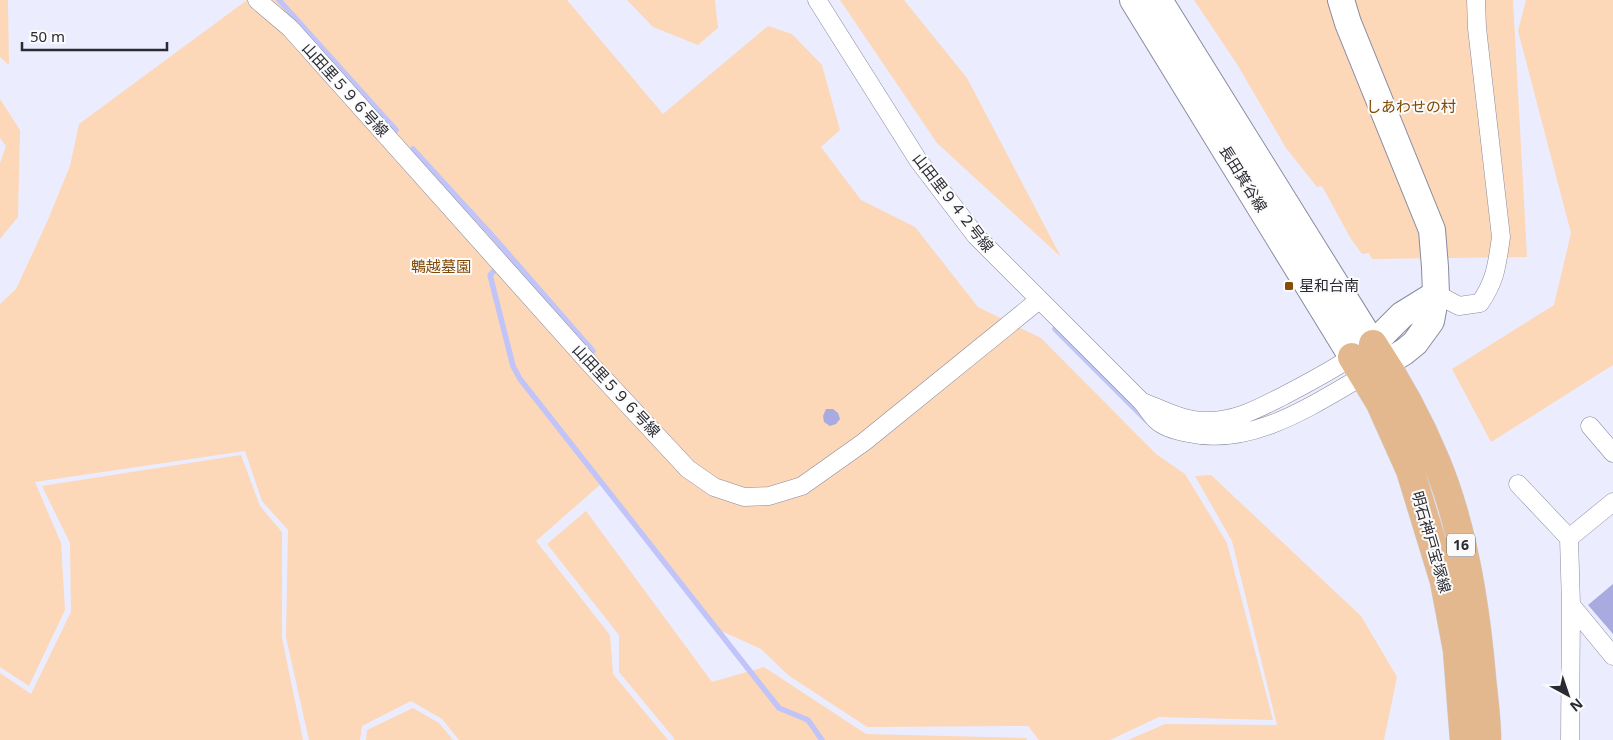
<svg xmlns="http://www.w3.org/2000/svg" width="1613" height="740" viewBox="0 0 1613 740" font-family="'Noto Sans','Noto Sans JP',sans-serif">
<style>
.green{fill:#fcd7b8}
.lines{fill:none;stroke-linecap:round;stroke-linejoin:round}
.stream{stroke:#c1c4f9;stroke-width:5.5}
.building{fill:#a9abe0}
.street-casing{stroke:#898a9e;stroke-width:19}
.secondary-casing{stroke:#898a9e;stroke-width:28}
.primary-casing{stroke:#d0d0d2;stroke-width:29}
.street{stroke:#fff;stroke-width:18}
.secondary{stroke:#fff;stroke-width:26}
.primary{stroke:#e4b88e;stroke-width:28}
.poi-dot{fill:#874d05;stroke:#fbfbfb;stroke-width:2}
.labels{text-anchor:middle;stroke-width:4;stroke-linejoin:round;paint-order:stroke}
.shield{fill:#fbfbfb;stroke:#69696f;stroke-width:1}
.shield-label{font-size:14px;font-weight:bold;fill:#2a2a33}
.street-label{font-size:15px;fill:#2a2a33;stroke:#fbfbfb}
.park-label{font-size:15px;fill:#804802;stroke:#fbfbfb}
.poi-label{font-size:15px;fill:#2a2a33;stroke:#fbfbfb;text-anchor:start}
</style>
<rect width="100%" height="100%" fill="#ebedfe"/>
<path class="green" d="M 0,0 L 8,0 L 9,65 L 0,57 Z
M 247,0 L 567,0 L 663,114 L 768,26 L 792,34 L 822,65 L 840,130 L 821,147 L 861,200 L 915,227 L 978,307 L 1041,338 L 1156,454 L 1185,474 L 1227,543 L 1273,720 L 1159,717 L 1110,740 L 1039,740 L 1028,726 L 867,727 L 788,675 L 761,649 L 719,630 L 602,483 L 536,541 L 610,635 L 613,674 L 668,740 L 459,740 L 442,719 L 411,701 L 362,726 L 360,740 L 309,740 L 286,637 L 288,530 L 262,501 L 245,451 L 35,482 L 61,543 L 65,610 L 29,686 L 0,667 L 0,304 L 16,289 L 47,222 L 70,166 L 79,124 Z
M 627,0 L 715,0 L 718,28 L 698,45 L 653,27 Z
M 840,0 L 904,0 L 967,78 L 1061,257 L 937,143 Z
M 1194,0 L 1513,0 L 1527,257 L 1372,259 L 1369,253 L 1362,254 L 1351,239 L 1322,186 L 1317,187 L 1286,148 L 1237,64 Z
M 1526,0 L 1613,0 L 1613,365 L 1491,442 L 1452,369 L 1554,305 L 1571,233 L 1518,31 Z
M 0,99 L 20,130 L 18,217 L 0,239 L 0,163 L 6,146 L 0,138 Z
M 241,455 L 260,506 L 282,532 L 282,638 L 303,740 L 0,740 L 0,673 L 31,694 L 71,612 L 70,543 L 42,486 Z
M 1211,475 L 1361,616 L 1397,677 L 1384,740 L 1128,740 L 1165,724 L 1277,725 L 1232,541 L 1195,476 Z
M 586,511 L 712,682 L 764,667 L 866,734 L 1026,738 L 1027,740 L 674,740 L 673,737 L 619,672 L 619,635 L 547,544 Z
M 413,708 L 439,723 L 453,740 L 366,740 L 367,730 Z"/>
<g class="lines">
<path class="stream" d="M 279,0 L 396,130
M 413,149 L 489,232 L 593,351
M 494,271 L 490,275 L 513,366 L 520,379 L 779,708 L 808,720 L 822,740
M 1055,329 L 1147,421"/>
</g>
<path class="building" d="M 826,409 L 833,409 L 838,413 L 840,419 L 836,424 L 830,426 L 824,422 L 823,416 Z
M 1613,584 L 1613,634 L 1588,605 Z"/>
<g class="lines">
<defs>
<path id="street" d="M 257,0 L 290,28 L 592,366 L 688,469 L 714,487 L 744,497 L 769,496 L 802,486 L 864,442 L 1039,300
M 817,0 L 918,160 L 976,236 L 1142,402 C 1147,408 1151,415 1156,420 C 1164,428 1177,431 1188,433 C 1251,447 1311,406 1363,376
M 1436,294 L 1459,306 L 1480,303 C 1496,280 1497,264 1501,237 L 1477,28 L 1476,0
M 1143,402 C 1163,410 1183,421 1205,421 C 1235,422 1259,408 1285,395 C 1308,383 1330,371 1352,357
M 1590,426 L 1613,453
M 1518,484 L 1569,538
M 1571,605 L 1613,656
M 1570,740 L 1571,605 L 1569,538 L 1613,502"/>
<path id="secondary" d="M 1133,0 L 1352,357 L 1373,344 L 1402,315 L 1436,294
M 1159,0 L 1373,344
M 1341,0 L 1348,23 L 1432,230 L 1435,267 L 1436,294 L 1431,321 L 1415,343 L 1404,352 L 1367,374"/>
<path id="primary" d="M 1373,344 C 1397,380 1419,420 1436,461 C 1464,528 1476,607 1482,679 C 1484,699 1487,720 1487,740
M 1352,357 L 1380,403 L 1410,470 L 1444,581 L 1457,650 L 1464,740"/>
</defs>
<use href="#street" class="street-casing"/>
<use href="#secondary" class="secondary-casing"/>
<use href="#primary" class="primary-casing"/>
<use href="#street" class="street"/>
<use href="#secondary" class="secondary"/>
<use href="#primary" class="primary"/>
</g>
<rect class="poi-dot" x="1284" y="281" width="10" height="10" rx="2.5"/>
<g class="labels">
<rect class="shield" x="1447" y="533.5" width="28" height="23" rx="4"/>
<g class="shield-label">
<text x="1461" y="550">16</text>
</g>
<g class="street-label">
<text transform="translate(345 90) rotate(48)" y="5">山田里５９６号線</text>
<text transform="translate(1243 179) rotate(58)" y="5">長田箕谷線</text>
<text transform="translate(953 203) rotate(52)" y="5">山田里９４２号線</text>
<text transform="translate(616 391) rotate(47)" y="5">山田里５９６号線</text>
<text transform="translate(1431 542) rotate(74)" y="5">明石神戸宝塚線</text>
</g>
<g class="park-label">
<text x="1411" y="112">しあわせの村</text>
<text x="441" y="272">鵯越墓園</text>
</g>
<g class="poi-label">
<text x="1299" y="291">星和台南</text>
</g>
</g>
<g transform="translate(1568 695) rotate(140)" stroke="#fbfbfb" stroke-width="4" paint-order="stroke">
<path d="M0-4L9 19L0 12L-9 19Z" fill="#2a2a33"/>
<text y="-8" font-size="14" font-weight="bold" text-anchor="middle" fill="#2a2a33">N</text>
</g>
<path d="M22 42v8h145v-8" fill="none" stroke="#2a2a33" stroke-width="2.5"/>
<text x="30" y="42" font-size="15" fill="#2a2a33" stroke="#fbfbfb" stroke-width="4" paint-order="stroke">50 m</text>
</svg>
